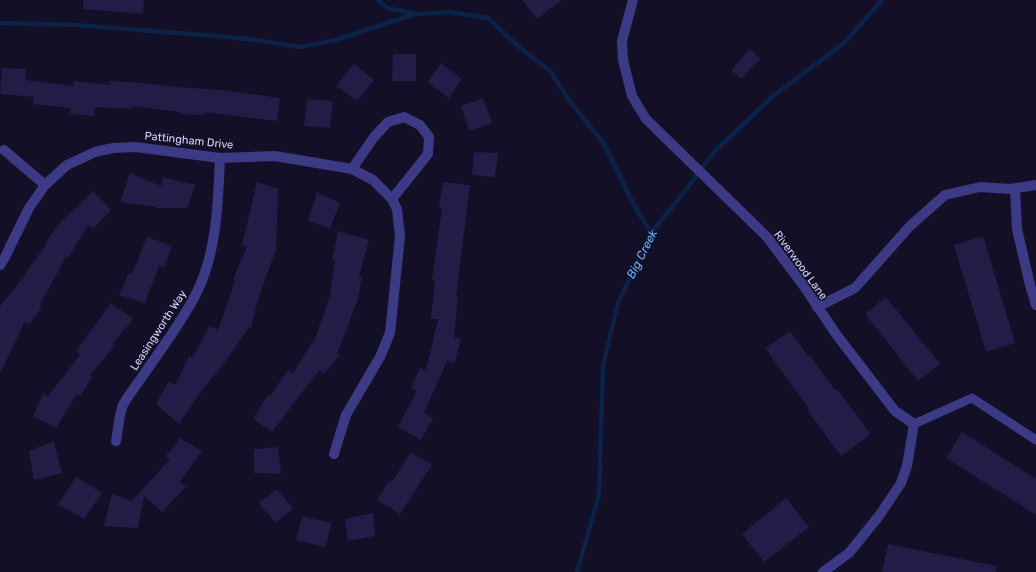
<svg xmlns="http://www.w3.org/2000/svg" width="1036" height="572" viewBox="0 0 1036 572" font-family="Rubik,sans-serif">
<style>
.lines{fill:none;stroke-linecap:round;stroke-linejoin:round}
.stream{stroke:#0c2248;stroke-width:4.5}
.building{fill:#241b47}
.service{stroke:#3d3a85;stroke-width:9}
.minor{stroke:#3d3a85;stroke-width:10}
.labels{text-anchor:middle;stroke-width:3;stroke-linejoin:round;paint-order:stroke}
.street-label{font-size:11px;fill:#d9d4ff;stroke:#130f26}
.water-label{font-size:12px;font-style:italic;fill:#62b6ff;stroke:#130f26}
</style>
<rect width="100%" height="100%" fill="#130f26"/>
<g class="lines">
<path class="stream" d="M 378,0 L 387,8 L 413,13
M 0,23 L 76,25 L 203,35 L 249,39 L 300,47 L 336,40 L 415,14 L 450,12 L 488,18 L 520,48 L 550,71 L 569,100 L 604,144 L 633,203 L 651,233
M 577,572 L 599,495 L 603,366 L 618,303 L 651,233 L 678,200 L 714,152 L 773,96 L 844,43 L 882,0"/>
</g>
<path class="building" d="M 83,0 L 144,0 L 143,14 L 83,9 Z
M 522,0 L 562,0 L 537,19 Z
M 750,49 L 760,59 L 741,79 L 731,70 Z
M 393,54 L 416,54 L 416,81 L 392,81 Z
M 441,63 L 462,79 L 449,98 L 427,82 Z
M 354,64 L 374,80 L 357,101 L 336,86 Z
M 2,68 L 26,69 L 25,80 L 73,86 L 74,81 L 110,85 L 110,81 L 144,83 L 176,87 L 221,90 L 280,98 L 277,121 L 204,112 L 204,115 L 180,114 L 180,112 L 133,106 L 133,109 L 95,107 L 94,116 L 70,114 L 71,108 L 33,104 L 34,97 L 0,94 Z
M 483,98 L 492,123 L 469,131 L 461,106 Z
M 307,99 L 333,101 L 330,128 L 304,126 Z
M 474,152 L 498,153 L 495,177 L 472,175 Z
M 130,173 L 161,186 L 163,177 L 195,185 L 187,208 L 156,208 L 156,207 L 120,202 Z
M 257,182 L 278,189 L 276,250 L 259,296 L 251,328 L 249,327 L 225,362 L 203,389 L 179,424 L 156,404 L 169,381 L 175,385 L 189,356 L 192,358 L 210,326 L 218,330 L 235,281 L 233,280 L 247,246 L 242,245 Z
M 443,182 L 470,185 L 456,297 L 458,297 L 454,337 L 461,338 L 455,363 L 447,361 L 424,413 L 433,418 L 421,440 L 398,427 L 417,391 L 411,388 L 420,368 L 426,370 L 438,319 L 431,319 L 435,281 L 432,280 L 442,208 L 439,207 Z
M 93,191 L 111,210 L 93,229 L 88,225 L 68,258 L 66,257 L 40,305 L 42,307 L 29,325 L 25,321 L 0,374 L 0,306 L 26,275 L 25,273 L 46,245 L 44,245 L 57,226 Z
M 317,192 L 340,203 L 330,228 L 308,221 Z
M 338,231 L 369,240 L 359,276 L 362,277 L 358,299 L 337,354 L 340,355 L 324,374 L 319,370 L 272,432 L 253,419 L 268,395 L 270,396 L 288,370 L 293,373 L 316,336 L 330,295 L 335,260 L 332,260 Z
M 983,236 L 1015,343 L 986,352 L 954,245 Z
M 147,237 L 172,246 L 164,268 L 159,266 L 145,303 L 119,295 L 129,273 L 132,274 Z
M 886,297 L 940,364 L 918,381 L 865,314 Z
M 111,303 L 133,319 L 112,345 L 115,346 L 90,375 L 93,377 L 80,396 L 77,394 L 56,428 L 33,416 L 43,394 L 48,396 L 80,355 L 76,351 Z
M 790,331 L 808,356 L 809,354 L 835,390 L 837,389 L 871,434 L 841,456 L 808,411 L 809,409 L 765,348 Z
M 962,432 L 1036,479 L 1036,515 L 946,458 Z
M 180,438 L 202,451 L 180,482 L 186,487 L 162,512 L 144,496 L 138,528 L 104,526 L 112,494 L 132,501 L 170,459 L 166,456 Z
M 54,441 L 62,473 L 34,480 L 29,451 Z
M 278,447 L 281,474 L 254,473 L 254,449 Z
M 411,452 L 432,465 L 400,514 L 377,500 L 389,481 L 392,482 Z
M 76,477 L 102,493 L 84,519 L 58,504 Z
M 277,489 L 293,509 L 275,523 L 259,503 Z
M 786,498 L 809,527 L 764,562 L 742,534 Z
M 373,513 L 375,536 L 348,541 L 345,519 Z
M 302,516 L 331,523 L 326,547 L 296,540 Z
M 888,544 L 996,566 L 996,572 L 882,572 Z"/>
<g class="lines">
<path class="service" d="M 914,424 L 972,398 L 1036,440"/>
<path class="minor" d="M 633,0 L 622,41 L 623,60 L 632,96 L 646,119 L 767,237 L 803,285 L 836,334 L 895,411 L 914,424 L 907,466 L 901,483 L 879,516 L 849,553 L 823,572
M 4,150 L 45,185
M 352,169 L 374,137 L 388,122 L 404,117 L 420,125 L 429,137 L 428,154 L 392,199
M 1015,189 L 1017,229 L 1030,285 L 1036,305
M 0,265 L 5,257 L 29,208 L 45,185 L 67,165 L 95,152 L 113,148 L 135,147 L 220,158 L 275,156 L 352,169 L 373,180 L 392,199 L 397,209 L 400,236 L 390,333 L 380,357 L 346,415 L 334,454
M 817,307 L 855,288 L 910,226 L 945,195 L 980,187 L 1010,189 L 1036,185
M 116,441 C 118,431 119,414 123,405 C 128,395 136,386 142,377 C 161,349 182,322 197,292 C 217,251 218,203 220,158"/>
</g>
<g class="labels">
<g class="street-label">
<text transform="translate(189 140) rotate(6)" y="4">Pattingham Drive</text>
<text transform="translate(801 265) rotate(54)" y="4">Riverwood Lane</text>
<text transform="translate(158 330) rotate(-57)" y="4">Leasingworth Way</text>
</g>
<g class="water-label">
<text transform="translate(642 254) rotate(-63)" y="4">Big Creek</text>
</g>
</g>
</svg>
